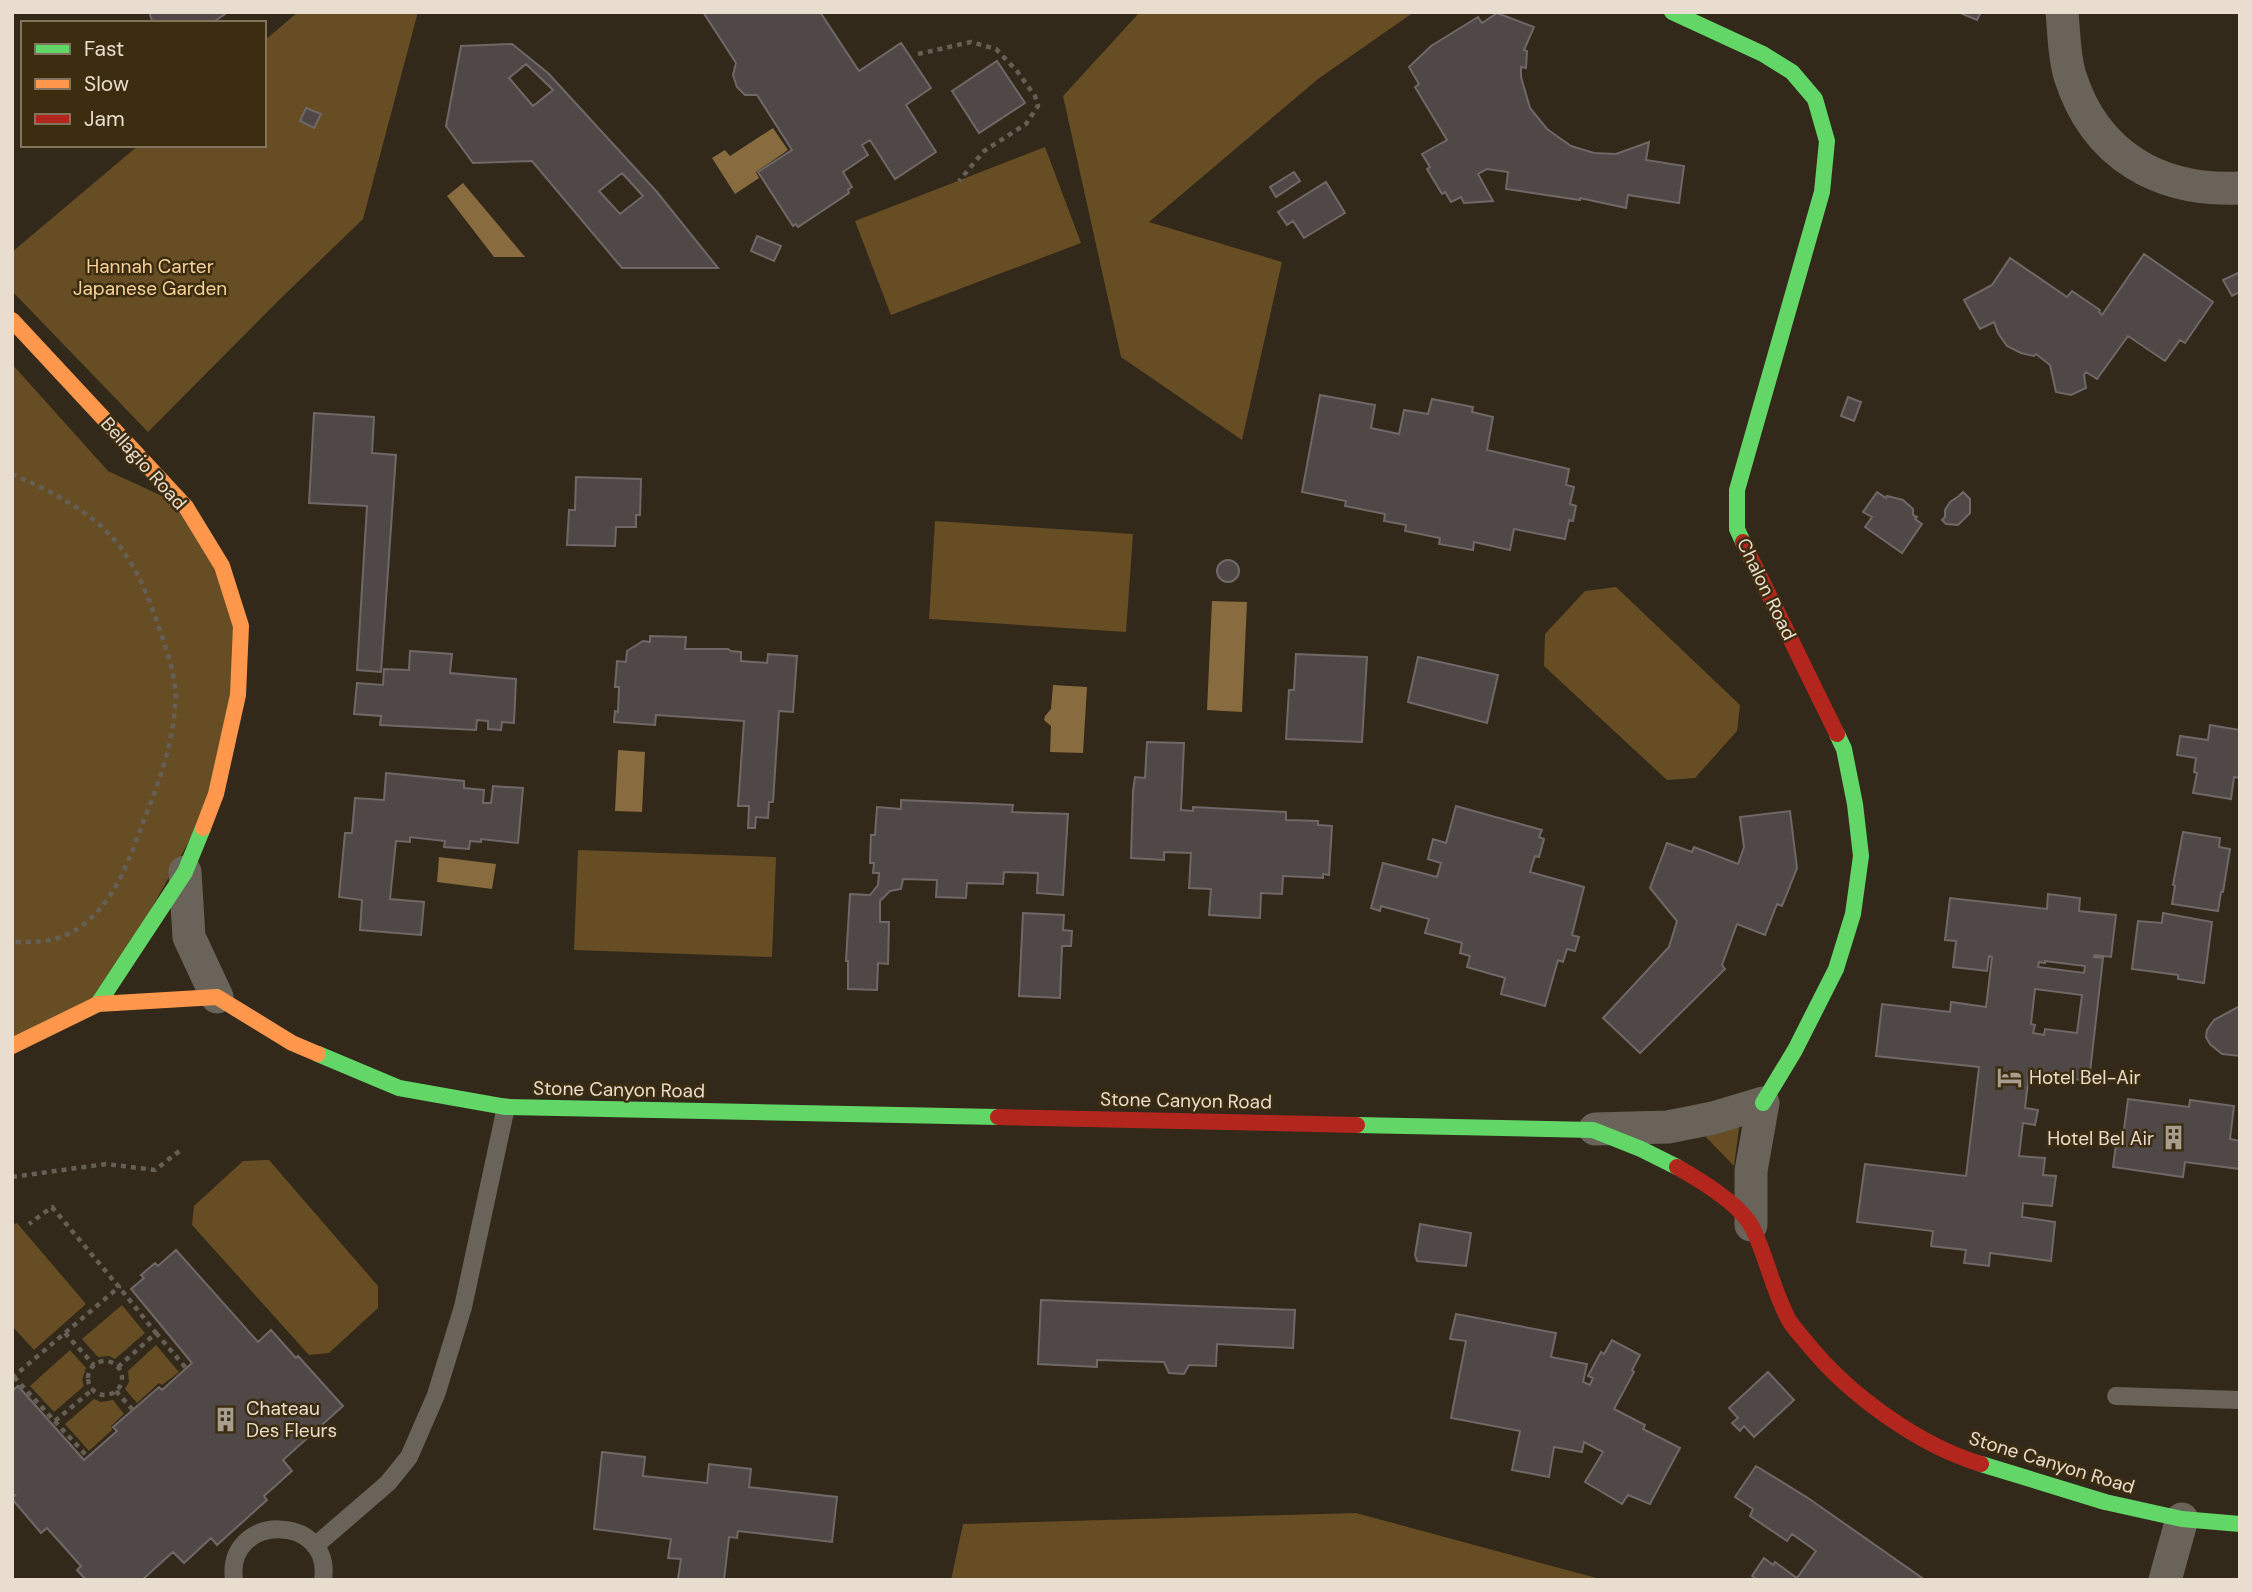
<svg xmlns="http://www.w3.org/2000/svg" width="2252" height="1592" viewBox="0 0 2252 1592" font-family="'DM Sans',sans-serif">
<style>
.green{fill:#664d24}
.water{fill:#886b3e}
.building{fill:#4f4847;stroke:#6f6867;stroke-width:2;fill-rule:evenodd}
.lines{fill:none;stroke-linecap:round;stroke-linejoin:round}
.path{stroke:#655f56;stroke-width:4.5;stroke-dasharray:5 5;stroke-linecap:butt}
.lane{stroke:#69635a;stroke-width:18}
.street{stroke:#69635a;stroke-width:33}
.fast{stroke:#63d668;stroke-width:16}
.slow{stroke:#ff974d;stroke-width:16}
.jam{stroke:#b3261e;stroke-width:16}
.labels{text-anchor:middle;stroke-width:5;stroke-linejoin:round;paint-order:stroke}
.park-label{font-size:19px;fill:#f8d39a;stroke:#3c2c10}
.street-label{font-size:19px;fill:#e8ddce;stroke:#3c2c10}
.poi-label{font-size:19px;fill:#e8ddce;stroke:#3c2c10;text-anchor:start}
</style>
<rect width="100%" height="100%" fill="#32291a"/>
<path class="green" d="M 298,12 L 418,12 L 363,219 L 278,301 L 148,432 L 12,291 L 12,252 L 139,145 L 264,145 L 264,41 Z
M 1140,12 L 1414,12 L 1318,79 L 1149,222 L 1282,262 L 1242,440 L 1121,357 L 1063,96 Z
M 1045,147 L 1081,243 L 891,315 L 855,221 Z
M 12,364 L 108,471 L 186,507 L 241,626 L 216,793 L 98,1004 L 12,1046 Z
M 935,521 L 1133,534 L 1126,632 L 929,619 Z
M 1616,587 L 1740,705 L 1737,731 L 1695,778 L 1667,780 L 1544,666 L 1545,634 L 1585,591 Z
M 578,850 L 776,857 L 772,957 L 574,950 Z
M 1740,1120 L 1734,1166 L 1701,1132 Z
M 269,1160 L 378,1286 L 378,1308 L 329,1353 L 309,1355 L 192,1225 L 194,1206 L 243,1161 Z
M 17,1223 L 86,1304 L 34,1350 L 12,1326 L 12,1225 Z
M 122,1305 L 145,1333 L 115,1359 L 109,1356 L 98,1357 L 82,1339 Z
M 156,1345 L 179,1372 L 162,1385 L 159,1383 L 137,1403 L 125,1389 L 129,1382 L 128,1371 Z
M 70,1350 L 86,1368 L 82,1380 L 84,1386 L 54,1412 L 30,1386 Z
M 94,1399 L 101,1402 L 113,1400 L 124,1414 L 111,1426 L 112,1430 L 89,1451 L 65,1424 Z
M 1356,1513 L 1604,1580 L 951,1580 L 963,1524 Z"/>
<path class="water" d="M 773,128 L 788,150 L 756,172 L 759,178 L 735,194 L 712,158 L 725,150 L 730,156 Z
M 463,183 L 525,257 L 494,257 L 447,196 Z
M 1212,601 L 1247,602 L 1242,712 L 1207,710 Z
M 1053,685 L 1087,687 L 1083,753 L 1050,752 L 1051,726 L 1044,720 L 1045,716 L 1051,709 Z
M 618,750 L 645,752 L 642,812 L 615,811 Z
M 439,857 L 496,864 L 492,889 L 437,882 Z"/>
<path class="building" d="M 149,12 L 228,12 L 212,23 L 153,23 Z
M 703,12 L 820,12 L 859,71 L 901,43 L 931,88 L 906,105 L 936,152 L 895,179 L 870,140 L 862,145 L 868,155 L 843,172 L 852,187 L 848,190 L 849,193 L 798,227 L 796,224 L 793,226 L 758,172 L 792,150 L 757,95 L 745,95 L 737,87 L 733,75 L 736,63 Z
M 1958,12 L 1981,12 L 1977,20 Z
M 1497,13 L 1534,27 L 1524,50 L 1527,51 L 1526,68 L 1521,67 L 1521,77 L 1530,108 L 1547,129 L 1571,146 L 1594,153 L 1616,154 L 1649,142 L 1646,160 L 1684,166 L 1679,203 L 1628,195 L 1626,208 L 1580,198 L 1580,200 L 1506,189 L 1508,172 L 1487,169 L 1478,174 L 1493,201 L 1464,203 L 1461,197 L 1451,202 L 1445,192 L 1442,194 L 1427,169 L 1430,167 L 1422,154 L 1447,140 L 1415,87 L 1419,84 L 1409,67 L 1431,46 L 1478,17 L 1482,23 Z
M 512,44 L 548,73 L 657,192 L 718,268 L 622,268 L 532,161 L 473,163 L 446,126 L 461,46 ZM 526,64 L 553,90 L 533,106 L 509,78 ZM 622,173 L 643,196 L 620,214 L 599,191 Z
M 997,61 L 1025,103 L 979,133 L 952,91 Z
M 306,108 L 321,114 L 314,128 L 300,121 Z
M 1294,172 L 1300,181 L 1276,197 L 1270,187 Z
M 1326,182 L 1345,213 L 1304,238 L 1293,221 L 1287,225 L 1278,212 Z
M 757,236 L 781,246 L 774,261 L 751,251 Z
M 2144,254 L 2213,302 L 2185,343 L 2180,340 L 2165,361 L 2128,336 L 2097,379 L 2086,372 L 2084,375 L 2086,388 L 2071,395 L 2056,392 L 2050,365 L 2036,354 L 2034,356 L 2021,353 L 2007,346 L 1998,333 L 1994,322 L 1980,329 L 1964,300 L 1992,285 L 2010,258 L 2067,297 L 2072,291 L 2100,310 L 2099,312 L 2102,315 Z
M 2240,272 L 2240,292 L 2232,296 L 2223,280 Z
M 1320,395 L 1375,405 L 1371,428 L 1399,434 L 1404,410 L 1428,414 L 1432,399 L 1473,407 L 1472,412 L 1493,417 L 1487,450 L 1569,469 L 1566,485 L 1574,487 L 1570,504 L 1576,506 L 1573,521 L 1569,520 L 1565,539 L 1514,529 L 1510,550 L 1474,542 L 1473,550 L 1439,544 L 1440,538 L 1405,531 L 1406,525 L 1384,521 L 1385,514 L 1345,506 L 1346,501 L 1302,492 Z
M 1848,397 L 1861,402 L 1854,421 L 1841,416 Z
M 314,413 L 374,417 L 372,453 L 396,455 L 381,672 L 357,670 L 367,506 L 309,503 Z
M 576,477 L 641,479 L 640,515 L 636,515 L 636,527 L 616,527 L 615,546 L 567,545 L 569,510 L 575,510 Z
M 1877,492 L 1886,498 L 1887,496 L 1903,500 L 1913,509 L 1913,515 L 1917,517 L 1915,519 L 1922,524 L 1902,553 L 1865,527 L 1872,517 L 1863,512 Z
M 1963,492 L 1970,499 L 1970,513 L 1958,525 L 1946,524 L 1942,520 L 1945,517 L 1945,510 L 1950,502 L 1959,496 Z
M1217 571a11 11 0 1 1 22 0a11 11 0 1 1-22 0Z
M 650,636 L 686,637 L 685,649 L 728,649 L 731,651 L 741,652 L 741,661 L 767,663 L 768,654 L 797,656 L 793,712 L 779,711 L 773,802 L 769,802 L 768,818 L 756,817 L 755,828 L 748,828 L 749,806 L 738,806 L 744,721 L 656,715 L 655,725 L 614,722 L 615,711 L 618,712 L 619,687 L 615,687 L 617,661 L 626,662 L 627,651 L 643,641 L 650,642 Z
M 410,651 L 452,654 L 450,673 L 516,679 L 514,723 L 502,722 L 501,730 L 488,729 L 488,721 L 477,720 L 476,730 L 380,725 L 381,716 L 354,714 L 357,683 L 383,685 L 384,669 L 409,670 Z
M 1296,654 L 1367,657 L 1362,742 L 1286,739 L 1289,690 L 1294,690 Z
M 1418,657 L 1498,675 L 1487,723 L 1408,702 Z
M 2210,725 L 2240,730 L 2240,778 L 2234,777 L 2231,799 L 2193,793 L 2197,773 L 2194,772 L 2196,758 L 2177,755 L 2180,736 L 2208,740 Z
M 1147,742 L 1184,743 L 1181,810 L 1193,811 L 1193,807 L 1286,812 L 1286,820 L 1318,821 L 1318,825 L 1332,826 L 1329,875 L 1323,874 L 1323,878 L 1283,876 L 1282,894 L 1261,893 L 1260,918 L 1209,915 L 1211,889 L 1189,888 L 1191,853 L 1164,852 L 1164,860 L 1131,858 L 1133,791 L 1135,777 L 1145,778 Z
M 386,773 L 464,781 L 464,788 L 484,790 L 483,803 L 491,803 L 493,786 L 523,788 L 518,843 L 481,839 L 481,842 L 470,841 L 469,849 L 444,847 L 445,841 L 410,837 L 410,842 L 396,841 L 390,899 L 424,902 L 421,935 L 360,930 L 362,900 L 339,897 L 345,833 L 352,833 L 355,798 L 384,800 Z
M 901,800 L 1013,805 L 1012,812 L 1068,814 L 1063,895 L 1037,893 L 1038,873 L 1004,872 L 1003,884 L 967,883 L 966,898 L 936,897 L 937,880 L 903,879 L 901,889 L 890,891 L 880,901 L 880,922 L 889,922 L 888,964 L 878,963 L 877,990 L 848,989 L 848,961 L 846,961 L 850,894 L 870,895 L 878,885 L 879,873 L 873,873 L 874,863 L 870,863 L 871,835 L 875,835 L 877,807 L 901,809 Z
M 1456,806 L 1542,830 L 1539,837 L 1544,839 L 1539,857 L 1535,856 L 1530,872 L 1584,887 L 1572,935 L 1579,937 L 1575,951 L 1567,949 L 1563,962 L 1558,960 L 1545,1006 L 1501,994 L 1505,978 L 1467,967 L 1470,956 L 1460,953 L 1462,943 L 1425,933 L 1429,919 L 1381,906 L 1380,911 L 1371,908 L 1383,863 L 1437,877 L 1441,863 L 1428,859 L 1433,839 L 1446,843 Z
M 1790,811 L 1797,868 L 1782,906 L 1777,904 L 1765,935 L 1737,924 L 1722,965 L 1725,969 L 1640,1053 L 1603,1018 L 1669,947 L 1677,921 L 1650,888 L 1667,843 L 1692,852 L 1694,847 L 1738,864 L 1744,847 L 1740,817 Z
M 2183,832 L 2220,838 L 2219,847 L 2230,849 L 2223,892 L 2221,892 L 2218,911 L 2172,904 L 2175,886 L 2173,885 Z
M 2048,894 L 2080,898 L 2079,911 L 2116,915 L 2111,957 L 2095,955 L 2094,957 L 2103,958 L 2089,1081 L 2029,1074 L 2025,1108 L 2038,1110 L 2035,1125 L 2023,1123 L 2019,1156 L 2045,1158 L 2043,1175 L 2056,1176 L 2052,1206 L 2023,1203 L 2022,1217 L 2055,1222 L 2051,1261 L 1990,1253 L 1989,1266 L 1964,1263 L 1966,1250 L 1931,1246 L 1933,1231 L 1857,1222 L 1865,1164 L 1966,1176 L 1979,1067 L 1876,1056 L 1882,1004 L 1950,1012 L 1951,1002 L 1986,1007 L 1992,957 L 1989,956 L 1987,971 L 1953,967 L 1956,941 L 1945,940 L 1950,898 L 2047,909 ZM 2045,961 L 2085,966 L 2084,973 L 2038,967 L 2039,962 L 2045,963 ZM 2035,989 L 2082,995 L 2077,1033 L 2045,1029 L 2044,1035 L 2033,1033 L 2035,1025 L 2031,1024 Z
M 1023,913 L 1064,915 L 1063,930 L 1072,931 L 1071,946 L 1062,946 L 1060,998 L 1019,996 Z
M 2163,913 L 2212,922 L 2204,983 L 2178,979 L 2178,975 L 2132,969 L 2138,921 L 2162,923 Z
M 2240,1006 L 2240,1056 L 2222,1054 L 2210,1044 L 2206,1037 L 2207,1030 L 2214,1020 Z
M 2128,1099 L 2189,1107 L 2190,1100 L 2234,1106 L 2230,1139 L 2240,1141 L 2240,1169 L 2185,1162 L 2183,1177 L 2113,1167 L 2117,1136 L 2123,1137 Z
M 1420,1224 L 1471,1233 L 1466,1266 L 1417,1261 L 1415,1255 Z
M 176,1250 L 258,1342 L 271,1330 L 296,1358 L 298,1356 L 343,1406 L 283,1460 L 292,1471 L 264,1496 L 267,1500 L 217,1545 L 211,1538 L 184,1563 L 173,1552 L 142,1580 L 86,1580 L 77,1570 L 81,1566 L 47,1528 L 41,1533 L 12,1499 L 15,1495 L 12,1495 L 12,1391 L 18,1386 L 84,1460 L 117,1431 L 113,1427 L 159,1387 L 162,1390 L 192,1363 L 131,1289 L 144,1278 L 141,1275 L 155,1263 L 158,1266 Z
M 1041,1300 L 1295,1310 L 1293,1348 L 1217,1344 L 1216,1366 L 1189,1365 L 1184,1374 L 1169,1373 L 1164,1362 L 1097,1360 L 1097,1367 L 1038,1364 Z
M 1456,1314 L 1556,1333 L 1551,1357 L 1587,1364 L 1583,1382 L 1590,1385 L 1593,1378 L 1588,1376 L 1601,1352 L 1604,1354 L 1612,1340 L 1640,1355 L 1632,1370 L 1634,1372 L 1614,1409 L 1645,1425 L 1643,1429 L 1680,1448 L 1650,1504 L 1628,1495 L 1622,1504 L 1585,1482 L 1603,1452 L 1584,1442 L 1582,1452 L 1554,1447 L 1549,1477 L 1512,1470 L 1520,1431 L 1451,1418 L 1466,1341 L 1450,1339 Z
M 1768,1372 L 1794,1400 L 1754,1437 L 1744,1426 L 1740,1431 L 1732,1423 L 1738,1418 L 1729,1408 Z
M 602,1452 L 645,1457 L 643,1476 L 707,1483 L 709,1464 L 751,1469 L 749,1487 L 837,1497 L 832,1542 L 738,1531 L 737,1538 L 729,1537 L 724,1580 L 678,1579 L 681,1559 L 668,1558 L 671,1539 L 594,1529 Z
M 1756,1466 L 1808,1498 L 1925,1580 L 1758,1580 L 1752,1576 L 1764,1558 L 1773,1565 L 1775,1562 L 1797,1578 L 1816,1551 L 1792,1534 L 1787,1541 L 1750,1516 L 1753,1509 L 1735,1497 Z"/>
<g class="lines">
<path class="path" d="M 918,54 L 971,42 L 996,49 L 1017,71 L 1035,96 L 1038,106 L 1026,124 L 984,151 L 959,181
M 12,474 C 55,493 102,516 127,557 C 142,579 151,605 160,630 C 168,655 178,681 175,708 C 172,749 157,787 142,825 C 126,869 106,924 55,939 C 42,942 26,942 12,942
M 12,1177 L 106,1164 L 155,1170 L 182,1149
M 65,1333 L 94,1365
M 156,1333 L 186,1368
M88 1378a17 17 0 1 1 34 0a17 17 0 1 1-34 0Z
M 118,1367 L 156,1333 L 119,1287
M 14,1377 L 86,1455
M 12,1378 L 119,1287 L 52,1207 L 29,1224
M 116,1391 L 133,1410
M 55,1421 L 92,1390"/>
<path class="lane" d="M 2116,1396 L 2240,1400
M 315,1546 L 388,1483 L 409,1457 L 436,1395 L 463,1307 L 506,1107
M 234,1580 C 225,1512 333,1513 323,1580"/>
<path class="street" d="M 2062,12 C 2064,33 2064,57 2070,76 C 2095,155 2159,192 2240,188
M 185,872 L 189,937 L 217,997
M 1595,1129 L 1668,1127 L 1713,1118 L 1763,1103 L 1751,1171 L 1751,1225
M 2165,1580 L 2182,1519"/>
<path class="fast" d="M 1672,12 L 1763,54 L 1792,72 L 1815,99 L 1827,141 L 1822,192 L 1737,490 L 1737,529 L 1743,542
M 98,1004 L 185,872 L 203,828
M 318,1054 L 399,1088 L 506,1107 L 998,1117
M 1763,1103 L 1795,1050 L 1836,969 L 1853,914 L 1861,856 L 1855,804 L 1844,749 L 1837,734
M 1357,1125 L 1593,1130 L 1641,1149 L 1677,1167
M 1981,1464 L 2105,1502 L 2182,1519 L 2240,1524"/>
<path class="slow" d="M 12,320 L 186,507 L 222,566 L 241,626 L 238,695 L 216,794 L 203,828
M 12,1046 L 98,1004 L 217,997 L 292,1043 L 318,1054"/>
<path class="jam" d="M 1743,542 L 1837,734
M 998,1117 L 1357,1125
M 1677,1167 C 1700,1180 1740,1204 1752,1227 C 1767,1257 1773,1292 1790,1322 C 1795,1329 1801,1336 1807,1343 C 1848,1394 1918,1445 1981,1464"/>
</g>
<defs>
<symbol id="hotel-bare" viewBox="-9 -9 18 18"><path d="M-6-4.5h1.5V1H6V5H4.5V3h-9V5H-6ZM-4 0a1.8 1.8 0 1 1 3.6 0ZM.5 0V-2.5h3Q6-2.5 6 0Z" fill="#a89e8f" stroke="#3c2c10" stroke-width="2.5" paint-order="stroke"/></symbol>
<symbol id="building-bare" viewBox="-9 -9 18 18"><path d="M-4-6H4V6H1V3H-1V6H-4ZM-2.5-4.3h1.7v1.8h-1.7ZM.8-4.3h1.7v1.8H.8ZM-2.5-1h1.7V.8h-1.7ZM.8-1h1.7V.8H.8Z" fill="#a89e8f" stroke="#3c2c10" stroke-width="2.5" paint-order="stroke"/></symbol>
</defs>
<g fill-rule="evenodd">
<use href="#hotel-bare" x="1992" y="1060" width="35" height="35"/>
<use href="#building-bare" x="2156" y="1120" width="35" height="35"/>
<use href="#building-bare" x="208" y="1402" width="35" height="35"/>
</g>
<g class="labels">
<g class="park-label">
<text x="150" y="273">Hannah Carter<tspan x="150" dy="22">Japanese Garden</tspan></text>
</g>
<g class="street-label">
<text transform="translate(144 463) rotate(48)" y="7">Bellagio Road</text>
<text transform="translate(1767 589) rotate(64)" y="7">Chalon Road</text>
<text transform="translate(619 1089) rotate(1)" y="7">Stone Canyon Road</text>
<text transform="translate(1186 1100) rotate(1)" y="7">Stone Canyon Road</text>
<text transform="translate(2052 1462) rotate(17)" y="7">Stone Canyon Road</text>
</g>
<g class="poi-label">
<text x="2029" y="1084">Hotel Bel-Air</text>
<text x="2154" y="1145" text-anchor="end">Hotel Bel Air</text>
<text x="246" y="1415">Chateau<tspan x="246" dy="22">Des Fleurs</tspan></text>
</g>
</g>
<rect width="2252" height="1592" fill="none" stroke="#e8ddce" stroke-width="28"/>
<rect x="21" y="21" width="245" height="126" fill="#3c2c10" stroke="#81735c" stroke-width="2"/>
<rect x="35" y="44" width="35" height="10" fill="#63d668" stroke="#81735c" stroke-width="2"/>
<text x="84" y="56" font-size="21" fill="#e8ddce">Fast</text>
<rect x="35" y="79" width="35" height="10" fill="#ff974d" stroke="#81735c" stroke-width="2"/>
<text x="84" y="91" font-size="21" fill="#e8ddce">Slow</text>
<rect x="35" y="114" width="35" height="10" fill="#b3261e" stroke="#81735c" stroke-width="2"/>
<text x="84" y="126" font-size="21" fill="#e8ddce">Jam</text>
</svg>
